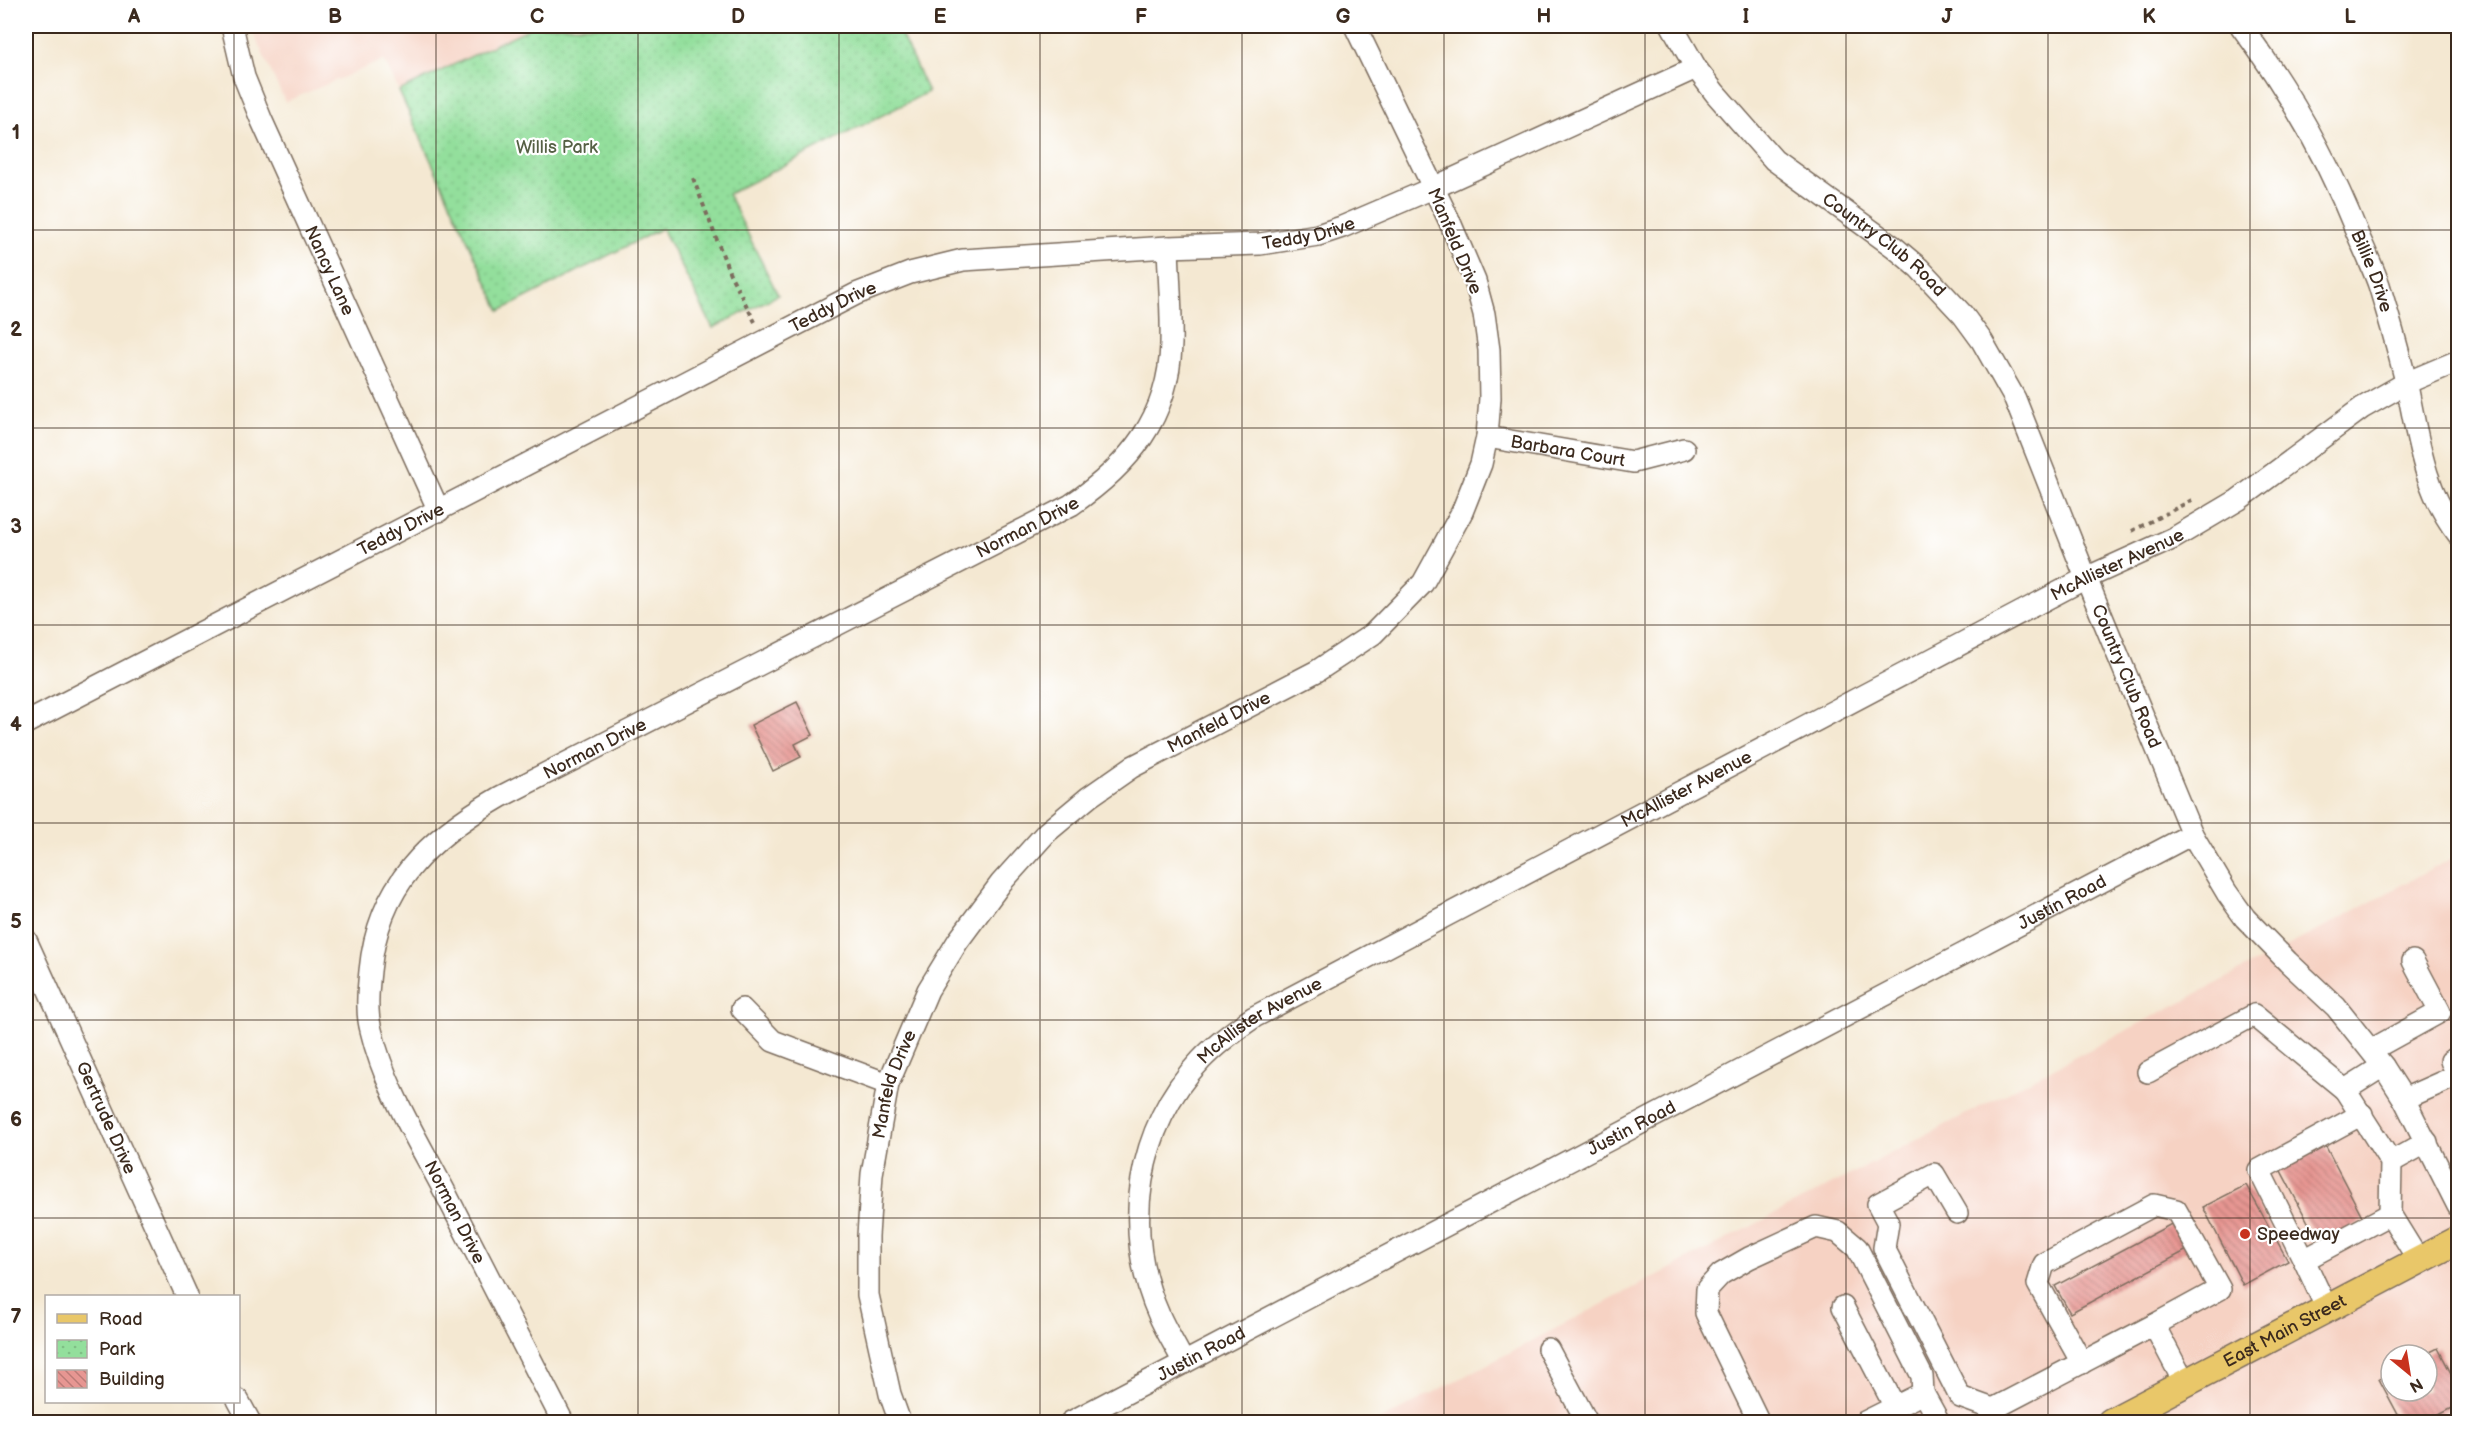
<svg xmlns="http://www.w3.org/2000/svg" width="2484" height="1448" viewBox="0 0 2484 1448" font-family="'Balsamiq Sans',sans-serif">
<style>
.built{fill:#f6d2c3;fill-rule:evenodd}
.park{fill:url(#park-dots);stroke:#67845d;stroke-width:1.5}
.building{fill:url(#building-back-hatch)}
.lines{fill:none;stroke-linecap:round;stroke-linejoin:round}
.minor-casing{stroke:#7c6c5d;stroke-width:24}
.major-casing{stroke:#7c6c5d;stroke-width:30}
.path{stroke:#7c6c5d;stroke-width:4;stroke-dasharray:4.5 4.5;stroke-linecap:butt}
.minor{stroke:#fff;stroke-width:21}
.major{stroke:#e9c769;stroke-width:27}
.grid{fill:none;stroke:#3b2a1e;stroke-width:1.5;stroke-opacity:0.55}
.poi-dot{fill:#c8321e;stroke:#fff;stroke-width:2}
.labels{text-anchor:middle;stroke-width:4.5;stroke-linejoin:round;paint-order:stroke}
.park-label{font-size:18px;fill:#556044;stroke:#fff}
.street-label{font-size:18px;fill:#3b2a1e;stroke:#fff}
.poi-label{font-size:18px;fill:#3b2a1e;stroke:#fff;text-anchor:start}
.neatline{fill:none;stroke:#3b2a1e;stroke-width:2}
.grid-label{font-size:20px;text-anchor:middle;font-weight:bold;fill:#3b2a1e}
</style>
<defs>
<pattern id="park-dots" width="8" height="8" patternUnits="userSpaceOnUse" patternTransform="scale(1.5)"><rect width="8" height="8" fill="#93df9c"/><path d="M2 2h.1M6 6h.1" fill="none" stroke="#80c086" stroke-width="1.8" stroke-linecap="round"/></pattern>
<pattern id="building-back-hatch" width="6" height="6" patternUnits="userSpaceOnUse" patternTransform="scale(1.5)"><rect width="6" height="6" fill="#e79692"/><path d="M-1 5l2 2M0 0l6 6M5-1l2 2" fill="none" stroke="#bc7b77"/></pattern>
</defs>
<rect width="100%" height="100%" fill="#fff"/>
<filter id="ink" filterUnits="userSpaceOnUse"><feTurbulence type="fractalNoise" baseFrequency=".0167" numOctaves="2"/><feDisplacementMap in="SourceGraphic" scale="12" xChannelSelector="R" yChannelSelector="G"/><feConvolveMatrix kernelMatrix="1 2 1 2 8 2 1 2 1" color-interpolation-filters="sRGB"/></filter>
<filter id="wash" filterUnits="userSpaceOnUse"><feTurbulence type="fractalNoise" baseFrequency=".008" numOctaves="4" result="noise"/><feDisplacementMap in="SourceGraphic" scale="24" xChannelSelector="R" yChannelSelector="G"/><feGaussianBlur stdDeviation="1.35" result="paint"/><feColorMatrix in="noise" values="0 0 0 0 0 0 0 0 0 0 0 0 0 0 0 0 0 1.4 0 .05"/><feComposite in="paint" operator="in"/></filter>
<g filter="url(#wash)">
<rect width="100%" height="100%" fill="#f4e8d2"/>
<path class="built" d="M 250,26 L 534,26 L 399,91 L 384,60 L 285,102 Z
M 2458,855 L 2458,1422 L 1377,1422 L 2307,936 ZM 2391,1355 L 2427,1355 L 2427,1391 L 2391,1391 Z"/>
<path class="park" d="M 534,26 L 897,26 L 928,92 L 728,194 L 778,295 L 713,328 L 662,228 L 500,311 L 399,91 Z"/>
<g id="blocks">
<path class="building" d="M 797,702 L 813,735 L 795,744 L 801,757 L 773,771 L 751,725 Z
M 2324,1143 L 2364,1220 L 2319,1243 L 2279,1167 Z
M 2246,1185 L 2288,1261 L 2243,1285 L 2203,1207 Z
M 2177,1221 L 2191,1248 L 2070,1313 L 2055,1286 Z
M 2438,1348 L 2458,1387 L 2458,1405 L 2426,1422 L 2402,1422 L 2379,1379 L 2391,1373 L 2391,1391 L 2427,1391 L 2427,1355 L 2424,1355 Z"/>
</g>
</g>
<g filter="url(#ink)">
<use href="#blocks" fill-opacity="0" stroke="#7c6c5d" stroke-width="1.5"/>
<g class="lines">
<defs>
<g id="minor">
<path id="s1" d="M 232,26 L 244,77 L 261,119 L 439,511"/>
<path id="s2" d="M 1672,26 L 1696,68 L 1715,93 L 1774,160 L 1894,247 L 1919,268 L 1963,315 L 1982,341 L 2015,399 L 2086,578 L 2192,834 L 2227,893 L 2245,918 L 2288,962 L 2336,1007 L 2383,1066 L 2404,1099 L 2458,1206"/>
<path id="s3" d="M 2241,26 C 2289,90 2328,160 2358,235 C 2365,251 2373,268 2379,285 C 2389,318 2399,352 2407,386 C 2418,438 2424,491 2458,534"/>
<path id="s4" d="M 1487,437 L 1633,462 L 1684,449"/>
<path id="s5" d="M 26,723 L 856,294 L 910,273 L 963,260 L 1168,247 L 1260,244 L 1318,235 L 1342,227 L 1433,188 L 1696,68"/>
<path id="s6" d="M 26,940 L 187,1296"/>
<path d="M 742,1009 L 773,1041 L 888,1084"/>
<path d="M 2371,1050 L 2440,1012 L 2413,961"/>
<path d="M 2383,1066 L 2345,1090 L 2391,1162 L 2390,1214 L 2419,1261"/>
<path d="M 2148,1072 L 2254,1015 L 2345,1090"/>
<path d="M 2404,1099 L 2458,1075 L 2451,1061 L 2458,1057"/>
<path d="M 2391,1162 L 2427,1142"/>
<path d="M 1957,1213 L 1934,1174 L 1878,1204 L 1888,1223 L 1884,1248 L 1960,1397 L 1993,1409"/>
<path d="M 2304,1260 L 2259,1170 L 2362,1114"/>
<path d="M 1843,1307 L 1895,1407 L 1923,1393 L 1939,1422"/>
<path d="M 2327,1309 L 2304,1260 L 2390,1214"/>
<path d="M 1548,1349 L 1587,1422"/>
<path id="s7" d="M 1184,1363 C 1176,1347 1166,1331 1159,1315 C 1121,1230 1137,1127 1201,1060 C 1217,1043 1235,1030 1254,1017 L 2086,578 L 2174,538 L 2238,500 L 2362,408 L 2406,383 L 2458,361"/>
<path d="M 2082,1363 L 2038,1284 L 2044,1264 L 2154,1205 L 2176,1210 L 2220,1289 L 2154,1325"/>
<path d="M 238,1400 L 250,1422"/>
<path id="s8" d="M 563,1422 C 525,1348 487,1274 449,1200 C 421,1145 385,1090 371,1030 C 366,1012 368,990 370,971 C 378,885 429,838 500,797 L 1071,505 C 1129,465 1169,418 1171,344 C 1172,312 1169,279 1168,247"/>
<path id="s9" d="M 900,1422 L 890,1394 L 868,1295 L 868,1236 L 872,1174 L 888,1084 L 928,990 L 958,941 L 1001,883 L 1047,832 L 1089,797 L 1132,767 L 1317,671 L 1373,634 L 1423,583 L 1462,512 L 1481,464 L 1487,437 L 1490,398 L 1489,350 L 1484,314 L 1475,281 L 1449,220 L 1355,26"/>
<path id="s10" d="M 1071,1422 L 2192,834"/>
<path d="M 1759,1422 L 1706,1313 L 1707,1289 L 1721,1274 L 1749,1258 L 1816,1227 L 1838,1232 L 1857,1248 L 1922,1376 L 1923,1393"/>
<path d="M 1865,1422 L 1895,1407"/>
<path d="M 1999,1422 L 1993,1409 L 2154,1325 L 2185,1384"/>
</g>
<g id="major">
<path id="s11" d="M 2111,1422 L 2458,1240"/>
</g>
</defs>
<use href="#minor" class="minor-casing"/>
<use href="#major" class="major-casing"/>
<path class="path" d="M 693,178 L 730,274 L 755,322
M 2132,531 L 2194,499"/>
<use href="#minor" class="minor"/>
<use href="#major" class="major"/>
</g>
</g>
<path class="grid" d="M 234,26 L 234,1296M 436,26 L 436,1422M 638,26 L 638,1422M 839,26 L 839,1422M 1040,26 L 1040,1422M 1242,26 L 1242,1422M 1444,26 L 1444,1422M 1645,26 L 1645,1422M 1846,26 L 1846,1422M 2048,26 L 2048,1422M 2250,26 L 2250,1422M 26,230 L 2458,230M 26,428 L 2458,428M 26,625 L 2458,625M 26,823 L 2458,823M 26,1020 L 2458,1020M 26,1218 L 2458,1218M 234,1402 L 234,1422"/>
<circle class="poi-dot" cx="2245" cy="1234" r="6"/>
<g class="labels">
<g class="park-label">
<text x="557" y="153">Willis Park</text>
</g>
<g class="street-label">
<text dy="6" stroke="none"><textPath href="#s5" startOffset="1394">Teddy Drive</textPath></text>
<text transform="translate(1455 241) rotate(67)" y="6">Manfeld Drive</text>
<text dy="6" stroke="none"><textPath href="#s2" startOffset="308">Country Club Road</textPath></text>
<text dy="6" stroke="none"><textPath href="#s1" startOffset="264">Nancy Lane</textPath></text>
<text dy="6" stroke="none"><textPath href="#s3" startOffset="279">Billie Drive</textPath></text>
<text dy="6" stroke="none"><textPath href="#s5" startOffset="908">Teddy Drive</textPath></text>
<text dy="6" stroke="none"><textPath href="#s4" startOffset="82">Barbara Court</textPath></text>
<text dy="6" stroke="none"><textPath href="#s8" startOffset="1316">Norman Drive</textPath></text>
<text dy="6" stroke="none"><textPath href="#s5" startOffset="422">Teddy Drive</textPath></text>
<text dy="6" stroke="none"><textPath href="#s7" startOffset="1371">McAllister Avenue</textPath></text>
<text dy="6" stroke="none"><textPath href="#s2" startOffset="812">Country Club Road</textPath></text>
<text dy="6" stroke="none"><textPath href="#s9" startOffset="849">Manfeld Drive</textPath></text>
<text dy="6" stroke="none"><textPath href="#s8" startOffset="830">Norman Drive</textPath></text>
<text dy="6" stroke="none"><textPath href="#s7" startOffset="885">McAllister Avenue</textPath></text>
<text dy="6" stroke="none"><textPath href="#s10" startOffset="1119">Justin Road</textPath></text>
<text dy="6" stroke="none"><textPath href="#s7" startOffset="399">McAllister Avenue</textPath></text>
<text dy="6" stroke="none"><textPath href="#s9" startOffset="345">Manfeld Drive</textPath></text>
<text dy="6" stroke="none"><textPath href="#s6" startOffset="195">Gertrude Drive</textPath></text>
<text dy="6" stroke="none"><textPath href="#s10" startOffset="633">Justin Road</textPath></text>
<text transform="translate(455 1212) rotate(63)" y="6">Norman Drive</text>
<text dy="6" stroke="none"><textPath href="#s11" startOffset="196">East Main Street</textPath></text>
<text dy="6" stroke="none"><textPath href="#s10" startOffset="147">Justin Road</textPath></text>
</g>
<g class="poi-label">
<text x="2257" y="1240">Speedway</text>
</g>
</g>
<rect width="2484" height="1448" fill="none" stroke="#fff" stroke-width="66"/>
<rect x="45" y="1295" width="195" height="108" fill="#ffffff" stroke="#b1aaa5" stroke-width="1.5"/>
<rect x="57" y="1314" width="30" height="9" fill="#e9c769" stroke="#b1aaa5" stroke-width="1.5"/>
<text x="99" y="1325" font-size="18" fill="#3b2a1e">Road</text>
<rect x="57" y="1340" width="30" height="18" fill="url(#park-dots)" stroke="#b1aaa5" stroke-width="1.5"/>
<text x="99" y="1355" font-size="18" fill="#3b2a1e">Park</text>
<rect x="57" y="1370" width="30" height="18" fill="url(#building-back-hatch)" stroke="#b1aaa5" stroke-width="1.5"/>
<text x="99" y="1385" font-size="18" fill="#3b2a1e">Building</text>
<g transform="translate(2409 1373) rotate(150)"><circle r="28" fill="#ffffff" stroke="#b1aaa5" stroke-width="1.5"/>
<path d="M0-4.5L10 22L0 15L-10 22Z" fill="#c8321e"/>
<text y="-9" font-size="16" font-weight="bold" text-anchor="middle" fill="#3b2a1e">N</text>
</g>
<rect x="33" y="33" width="2418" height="1382" class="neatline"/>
<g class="grid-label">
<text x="134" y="23">A</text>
<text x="335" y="23">B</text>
<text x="537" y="23">C</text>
<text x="738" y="23">D</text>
<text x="940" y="23">E</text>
<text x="1141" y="23">F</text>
<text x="1343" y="23">G</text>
<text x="1544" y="23">H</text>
<text x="1746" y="23">I</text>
<text x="1947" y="23">J</text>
<text x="2149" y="23">K</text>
<text x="2350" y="23">L</text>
<text x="16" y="139">1</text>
<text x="16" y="336">2</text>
<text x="16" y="533">3</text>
<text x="16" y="731">4</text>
<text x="16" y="928">5</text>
<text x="16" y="1126">6</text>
<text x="16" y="1323">7</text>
</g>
</svg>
